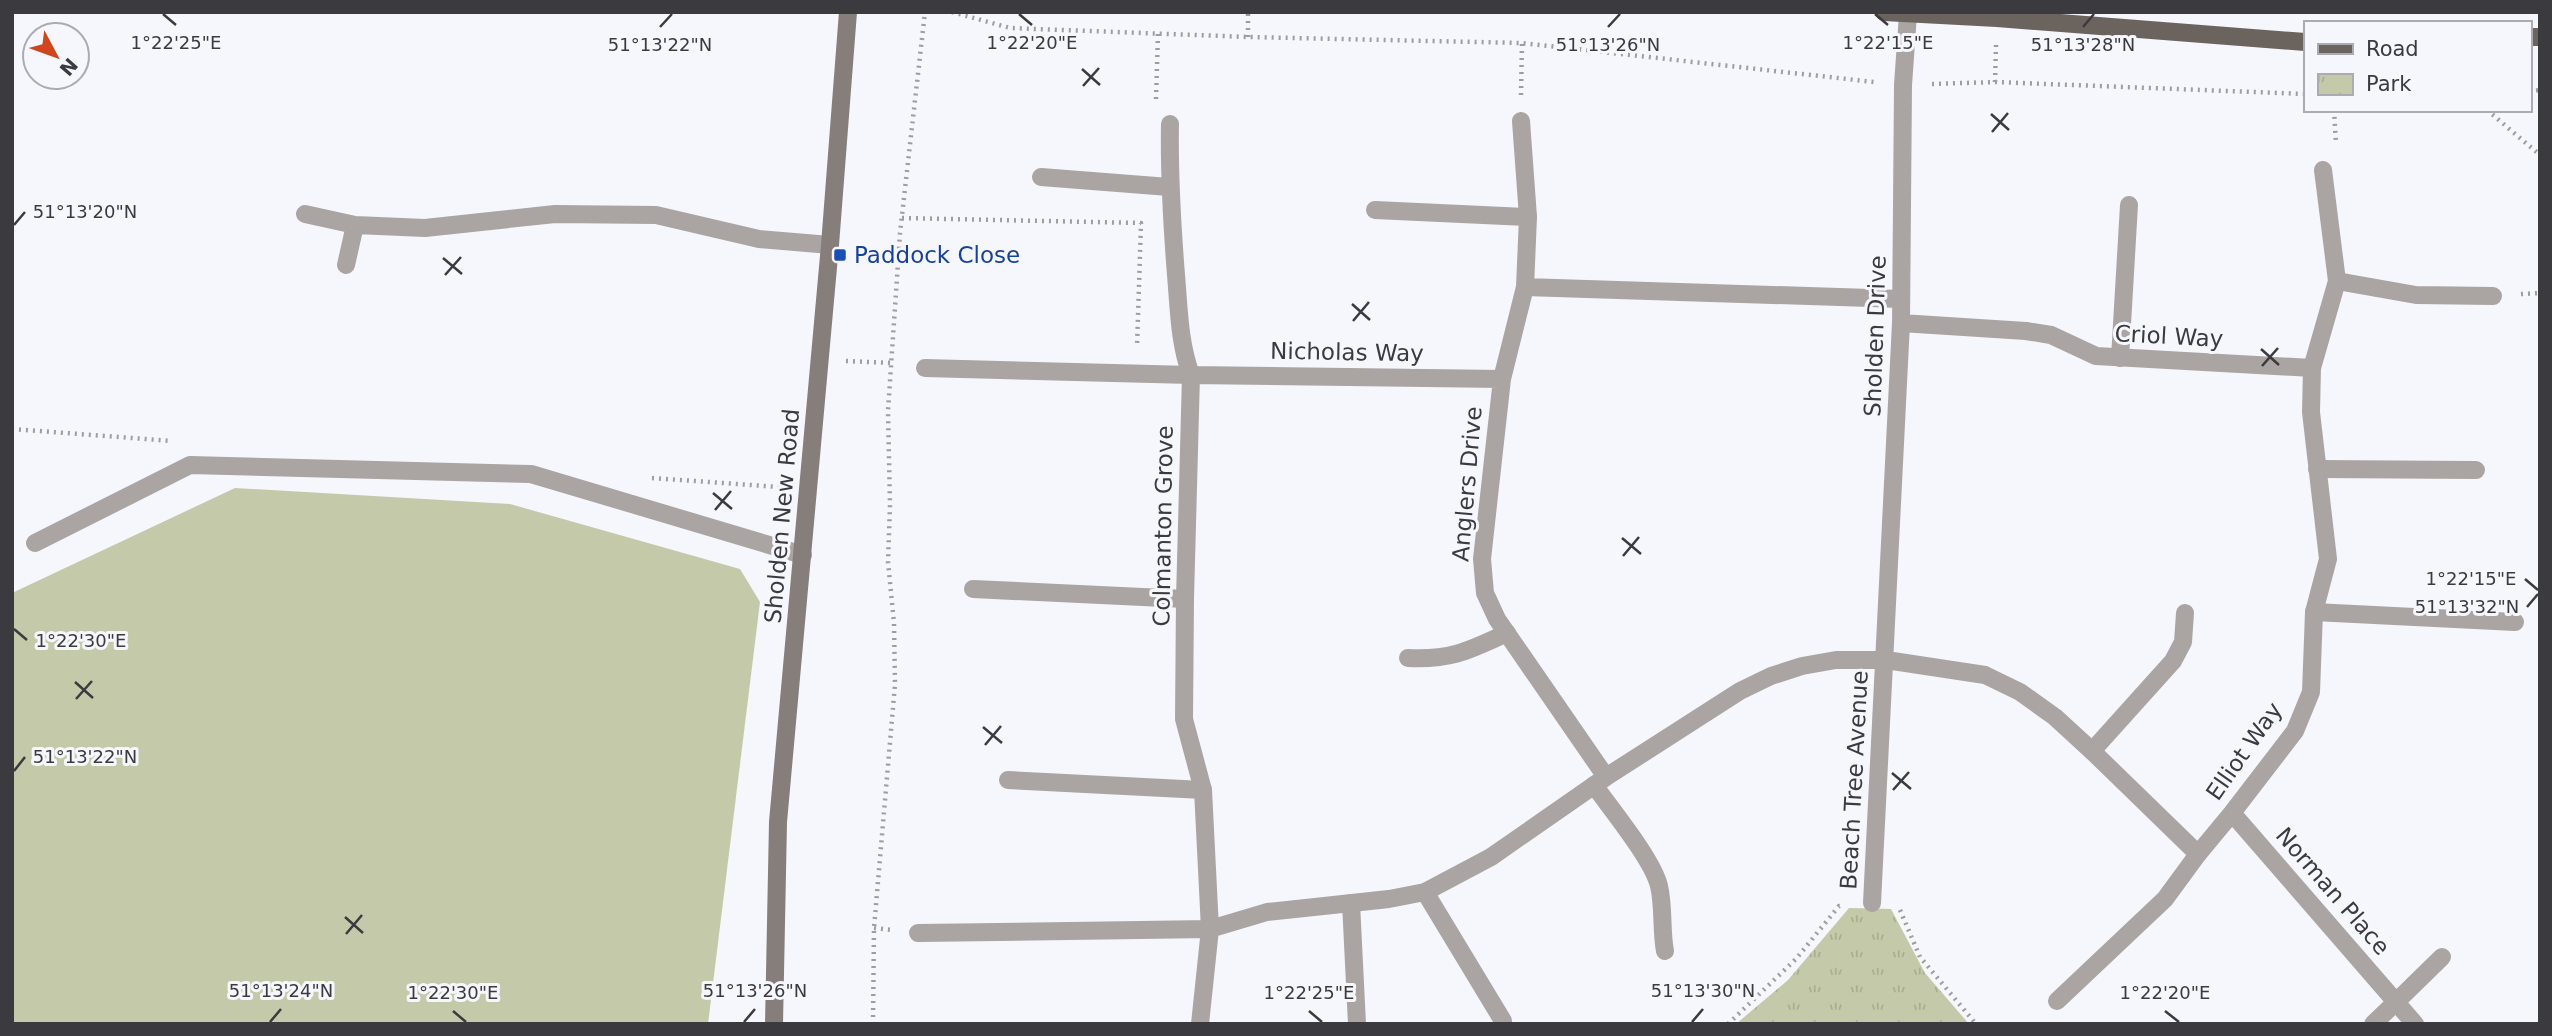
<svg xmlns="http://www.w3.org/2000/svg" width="2552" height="1036" viewBox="0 0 2552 1036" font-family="'DejaVu Sans',sans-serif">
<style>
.green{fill:#c4caa9}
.park{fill:url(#park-tufts)}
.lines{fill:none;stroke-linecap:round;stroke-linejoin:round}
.path{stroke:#9d9ca2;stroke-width:4.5;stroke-dasharray:2 5;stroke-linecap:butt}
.lane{stroke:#aaa5a2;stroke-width:18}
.street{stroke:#aaa5a2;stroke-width:18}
.secondary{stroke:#857e7a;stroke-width:18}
.primary{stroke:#6b635d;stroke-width:18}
.ticks{fill:none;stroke:#3b3a3f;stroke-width:2.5}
.transit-dot{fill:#1a4fb4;stroke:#f6f6fd;stroke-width:2.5}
.labels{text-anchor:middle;stroke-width:6;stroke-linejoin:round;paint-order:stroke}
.transit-label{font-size:23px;fill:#164399;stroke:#f6f6fd;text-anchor:start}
.street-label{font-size:23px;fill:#3b3a3f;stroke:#f6f6fd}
.ticks-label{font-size:18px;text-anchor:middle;fill:#3b3a3f;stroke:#f6f6fd;stroke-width:6;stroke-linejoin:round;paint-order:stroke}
</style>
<defs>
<pattern id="park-tufts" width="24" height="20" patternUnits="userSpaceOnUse" patternTransform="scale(1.75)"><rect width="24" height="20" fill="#c4caa9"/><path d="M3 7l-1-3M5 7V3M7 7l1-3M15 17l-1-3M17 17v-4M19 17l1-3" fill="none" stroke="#a9ae92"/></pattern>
</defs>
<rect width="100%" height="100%" fill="#f6f6fd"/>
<path class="green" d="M 235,488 L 510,504 L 740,569 L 760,602 L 708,1024 L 12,1024 L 12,593 Z"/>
<path class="park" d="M 1849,908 L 1891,909 L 1925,973 L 1969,1024 L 1736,1024 L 1788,980 Z"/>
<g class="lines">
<path class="path" d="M 952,12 L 1010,28 L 1248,37 L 1522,43 L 1874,82
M 1248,37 L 1248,12
M 1995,82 L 1996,45
M 1932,84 L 1995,82 L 2305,94
M 2529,91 L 2540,90
M 1521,95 L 1522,43
M 1156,99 L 1158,33
M 2334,110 L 2336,144
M 2487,110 L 2540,155
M 902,218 L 1141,223 L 1137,347
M 2521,294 L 2540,293
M 846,361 L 893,363
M 12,429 L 172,441
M 652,478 L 779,487
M 1900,910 L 1920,957 L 1976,1024
M 874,928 L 893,930
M 873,1024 L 874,928 L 895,684 L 894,623 L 888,562 L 890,505 L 888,411 L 900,233 L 925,12
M 1728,1024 L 1796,959 L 1839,906 L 1843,906"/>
<path class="lane" d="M 1041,177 L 1169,187
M 1375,210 L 1528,217
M 2337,281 L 2416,295 L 2493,296
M 2120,358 L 2129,205
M 925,368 L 1191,375
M 2317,469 L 2476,470
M 35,543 L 190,465 L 531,474 L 803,555
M 973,589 L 1185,599
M 2314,612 L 2515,622
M 1408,658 C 1451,660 1468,651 1507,633
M 2092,751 L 2173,661 L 2183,642 L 2185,613
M 1008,780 L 1203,790
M 1594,785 C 1611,809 1653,860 1659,886 C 1664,907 1661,930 1665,951
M 1425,892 L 1503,1021
M 1351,903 L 1357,1024
M 2057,1001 L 2165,899 L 2198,854
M 2373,1024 L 2396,1002"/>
<path class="street" d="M 1521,121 L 1528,217 L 1525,287 L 1502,379 L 1482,559 L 1485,593 L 1497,619 L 1606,777
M 1170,124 C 1169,175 1172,224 1176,275 C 1179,309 1179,342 1191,375 L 1185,599 L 1184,719 L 1203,790 L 1210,929 L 1267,912 L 1389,899 L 1425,892 L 1491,857 L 1606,777 L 1740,691 L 1771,676 L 1802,666 L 1836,660 L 1886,660 L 1985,675 L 2020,692 L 2055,717 L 2092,751 L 2198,854 L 2232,813 L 2295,731 L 2311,692 L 2314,612 L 2328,559 L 2311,412 L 2312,368 L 2337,281 L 2323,170
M 305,214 L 355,225 L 425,228 L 555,214 L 656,215 L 759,239 L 830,245
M 346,265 L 355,225
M 1525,287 L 1901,299
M 1901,323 L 2026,331 L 2051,335 L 2096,356 L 2312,368
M 1191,375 L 1502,379
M 2232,813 L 2415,1024
M 1872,903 L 1901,323 L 1903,85 L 1908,14
M 918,933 L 1210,929 L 1200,1024
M 2396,1002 L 2442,957"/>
<path class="secondary" d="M 774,1024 L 778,822 L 830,245 L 848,12"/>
<path class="primary" d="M 1884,12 L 1997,18 L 2305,42
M 2529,37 L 2540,37"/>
</g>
<path class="ticks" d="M 163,14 L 176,25M 1019,14 L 1032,25M 1875,14 L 1888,25M 660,27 L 672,14M 1608,27 L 1620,14M 2083,27 L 2094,14M 1082,69 L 1100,85M 1083,86 L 1099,68M 1991,114 L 2009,130M 1992,132 L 2008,113M 14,225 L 25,212M 443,258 L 462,274M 445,275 L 461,257M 1352,304 L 1370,320M 1353,321 L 1369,302M 2261,349 L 2279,365M 2262,366 L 2278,348M 713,493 L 732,509M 715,510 L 731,491M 1622,538 L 1641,554M 1623,556 L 1639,537M 2525,579 L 2538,590M 2527,607 L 2538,594M 14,629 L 27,640M 75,682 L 93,698M 76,699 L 92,681M 983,727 L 1002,743M 985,745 L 1001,726M 14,771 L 25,757M 1892,773 L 1911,789M 1893,790 L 1909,772M 345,917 L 363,933M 346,934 L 362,915M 453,1011 L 466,1022M 1309,1011 L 1322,1022M 2165,1011 L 2179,1022M 270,1022 L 281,1009M 744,1022 L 755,1009M 1692,1022 L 1703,1009"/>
<rect class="transit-dot" x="833" y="248" width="14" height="14" rx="3.5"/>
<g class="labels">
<g class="transit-label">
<text x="854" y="263">Paddock Close</text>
</g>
<g class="street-label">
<text transform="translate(1875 336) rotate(-88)" y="8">Sholden Drive</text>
<text transform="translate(2169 336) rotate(3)" y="8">Criol Way</text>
<text transform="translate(1347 352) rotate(1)" y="8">Nicholas Way</text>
<text transform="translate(1467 484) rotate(-85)" y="8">Anglers Drive</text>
<text transform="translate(782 516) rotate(-85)" y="8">Sholden New Road</text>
<text transform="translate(1163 526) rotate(-89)" y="8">Colmanton Grove</text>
<text transform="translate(2244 751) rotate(-55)" y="8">Elliot Way</text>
<text transform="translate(1854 780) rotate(-87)" y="8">Beach Tree Avenue</text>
<text transform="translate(2333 891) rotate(49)" y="8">Norman Place</text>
</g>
</g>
<g class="ticks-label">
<text x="176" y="49">1°22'25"E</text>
<text x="1032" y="49">1°22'20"E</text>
<text x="1888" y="49">1°22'15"E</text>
<text x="660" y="51">51°13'22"N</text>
<text x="1608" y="51">51°13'26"N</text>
<text x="2083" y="51">51°13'28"N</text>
<text x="85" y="218">51°13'20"N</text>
<text x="2471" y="585">1°22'15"E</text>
<text x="2467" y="613">51°13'32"N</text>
<text x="81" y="647">1°22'30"E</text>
<text x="85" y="763">51°13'22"N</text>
<text x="281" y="997">51°13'24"N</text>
<text x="755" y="997">51°13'26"N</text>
<text x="1703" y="997">51°13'30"N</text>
<text x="453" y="999">1°22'30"E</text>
<text x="1309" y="999">1°22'25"E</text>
<text x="2165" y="999">1°22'20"E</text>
</g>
<rect width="2552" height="1036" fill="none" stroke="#3b3a3f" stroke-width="28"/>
<rect x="2304" y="21" width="228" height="91" fill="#f6f6fd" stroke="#ababb1" stroke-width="2"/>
<rect x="2318" y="44" width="35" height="10" fill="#6b635d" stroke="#ababb1" stroke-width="2"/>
<text x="2366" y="56" font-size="21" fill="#3b3a3f">Road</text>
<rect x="2318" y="74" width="35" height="21" fill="url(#park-tufts)" stroke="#ababb1" stroke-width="2"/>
<text x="2366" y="91" font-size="21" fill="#3b3a3f">Park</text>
<g transform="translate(56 56) rotate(131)"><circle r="33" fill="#f6f6fd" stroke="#ababb1" stroke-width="2"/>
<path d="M0-5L12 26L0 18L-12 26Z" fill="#cf461d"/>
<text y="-10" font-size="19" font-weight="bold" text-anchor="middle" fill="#3b3a3f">N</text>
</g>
</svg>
